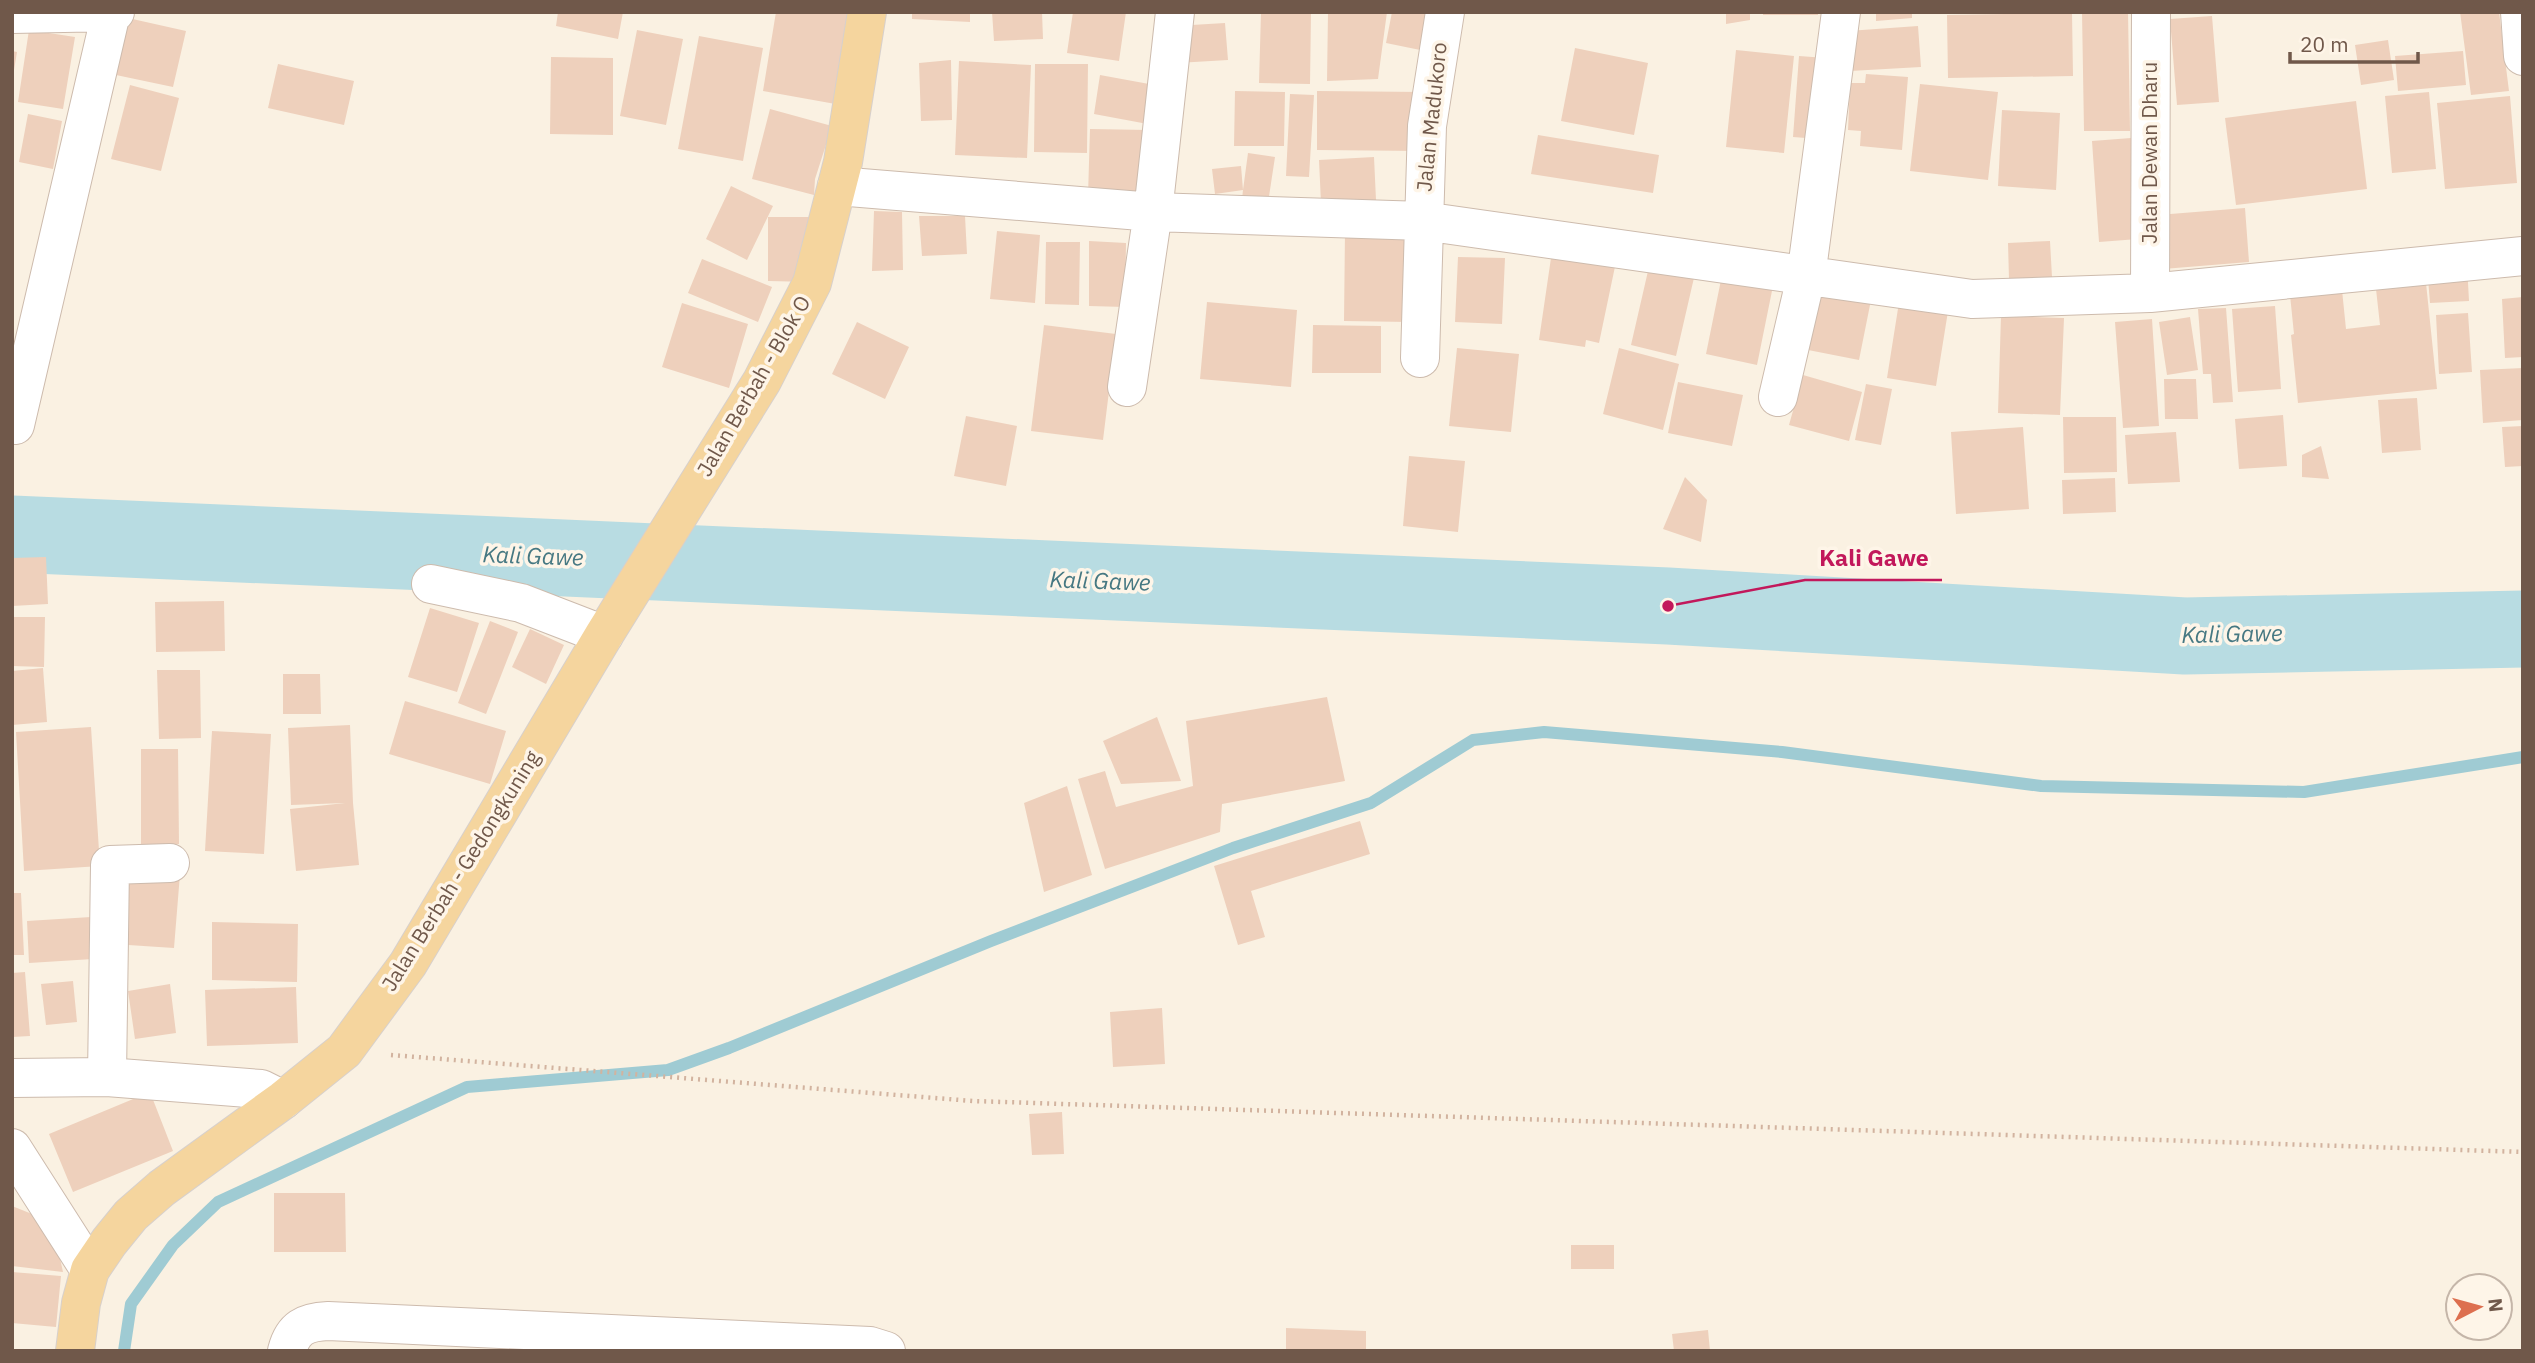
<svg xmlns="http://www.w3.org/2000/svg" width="2535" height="1363" viewBox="0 0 2535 1363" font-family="'IBM Plex Sans',sans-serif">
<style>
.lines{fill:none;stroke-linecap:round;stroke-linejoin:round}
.stream{stroke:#9fcbd3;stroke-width:12}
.river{stroke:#b8dce2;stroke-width:77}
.building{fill:#eed0bc}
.minor-casing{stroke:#cdbbad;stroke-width:40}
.major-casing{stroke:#d7d0cc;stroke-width:40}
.path{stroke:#d2b39f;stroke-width:4.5;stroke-dasharray:2 5;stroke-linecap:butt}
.minor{stroke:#fff;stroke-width:38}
.major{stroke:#f5d59e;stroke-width:38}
.labels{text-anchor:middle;stroke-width:7;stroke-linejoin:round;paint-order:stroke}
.street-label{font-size:21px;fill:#70584a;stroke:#fef5e8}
.water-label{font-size:23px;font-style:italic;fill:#467882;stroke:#fef5e8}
.leader{fill:none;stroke:#c2185b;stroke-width:2.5}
.callout-dot{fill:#c2185b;stroke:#fef5e8;stroke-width:2.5}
.callout-label{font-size:23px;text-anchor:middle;font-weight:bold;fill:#c2185b;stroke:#fef5e8;stroke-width:7;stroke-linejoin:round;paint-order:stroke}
</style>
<rect width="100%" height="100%" fill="#faf1e2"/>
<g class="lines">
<path class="stream" d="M 124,1351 L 131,1304 L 173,1245 L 218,1202 L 467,1087 L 668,1070 L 729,1048 L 991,941 L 1233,848 L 1371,803 L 1473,740 L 1544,732 L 1782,752 L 2041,786 L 2304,792 L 2523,757"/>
<path class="river" d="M 12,534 L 1668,606 L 2185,636 L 2523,629"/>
</g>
<path class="building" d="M 558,12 L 623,12 L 618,39 L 556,26 Z
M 776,12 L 857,12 L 841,105 L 763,91 Z
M 912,12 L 970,12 L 970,22 L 912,19 Z
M 992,12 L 1042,12 L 1043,39 L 994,41 Z
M 1073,12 L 1126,12 L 1119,61 L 1067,53 Z
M 1261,12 L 1311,12 L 1310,84 L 1259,83 Z
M 1328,12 L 1387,12 L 1378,79 L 1327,81 Z
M 1392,12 L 1437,12 L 1430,52 L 1386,43 Z
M 1726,12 L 1750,12 L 1750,20 L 1726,24 Z
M 1763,12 L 1818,12 L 1818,15 L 1763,15 Z
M 1876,12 L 1912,12 L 1912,18 L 1876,21 Z
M 2082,12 L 2128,12 L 2130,131 L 2084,131 Z
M 2460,12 L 2499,12 L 2509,91 L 2471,95 Z
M 2072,13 L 2073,76 L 1948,78 L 1947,15 Z
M 2212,16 L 2219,102 L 2177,105 L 2170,19 Z
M 128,18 L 186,31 L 173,87 L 116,75 Z
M 1225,23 L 1228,60 L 1177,63 L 1175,26 Z
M 1918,26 L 1921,67 L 1850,71 L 1848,31 Z
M 29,30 L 75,37 L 63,109 L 18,102 Z
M 637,30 L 683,39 L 666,125 L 620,116 Z
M 699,36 L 763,48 L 743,161 L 678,149 Z
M 2388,40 L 2394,80 L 2361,85 L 2355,45 Z
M 1575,48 L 1648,63 L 1634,135 L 1561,121 Z
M 1736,50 L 1794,56 L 1784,153 L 1726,147 Z
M 12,51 L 17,52 L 14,70 L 12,70 Z
M 2463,51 L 2466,85 L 2398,91 L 2395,56 Z
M 1799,56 L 1826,58 L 1819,139 L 1793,137 Z
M 551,57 L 613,58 L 613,135 L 550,134 Z
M 951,60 L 952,120 L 921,121 L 919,63 Z
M 959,61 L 1031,65 L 1027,158 L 955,155 Z
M 278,64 L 354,81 L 344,125 L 268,108 Z
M 1035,64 L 1088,64 L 1087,153 L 1034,152 Z
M 1866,74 L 1908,77 L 1902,150 L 1860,146 L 1861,131 L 1848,130 L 1850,83 L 1865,83 Z
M 1100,75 L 1160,86 L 1153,125 L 1094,114 Z
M 1920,84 L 1998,92 L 1988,180 L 1910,171 Z
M 130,85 L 179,98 L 161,171 L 111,159 Z
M 1235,91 L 1285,92 L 1284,146 L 1234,146 Z
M 1317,91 L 1423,92 L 1422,151 L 1317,150 Z
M 2429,92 L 2436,169 L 2392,173 L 2385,96 Z
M 1290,94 L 1314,95 L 1309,177 L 1286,176 Z
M 2510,96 L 2517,183 L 2445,189 L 2437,103 Z
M 2356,101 L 2367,189 L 2236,205 L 2225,118 Z
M 770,109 L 832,126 L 815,179 L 814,195 L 752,179 Z
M 2002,110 L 2060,113 L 2056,190 L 1998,186 Z
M 28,114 L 62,121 L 53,169 L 19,162 Z
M 1090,129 L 1148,130 L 1146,197 L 1088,196 Z
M 1538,135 L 1659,155 L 1653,193 L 1531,174 Z
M 2131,138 L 2138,239 L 2099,242 L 2092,141 Z
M 1248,153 L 1275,157 L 1268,203 L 1242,199 L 1243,190 L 1215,194 L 1212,169 L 1241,166 L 1243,190 Z
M 1374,157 L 1376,200 L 1321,203 L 1319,160 Z
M 731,186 L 773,206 L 747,260 L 706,239 Z
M 2245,208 L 2249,262 L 2163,269 L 2158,215 Z
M 874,211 L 902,212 L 903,270 L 872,271 Z
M 919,216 L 965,216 L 967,254 L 922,256 Z
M 768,217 L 812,217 L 812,282 L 768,281 Z
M 997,231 L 1040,235 L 1035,303 L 990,299 Z
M 1345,232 L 1409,233 L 1409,322 L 1344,321 Z
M 1089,241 L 1126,243 L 1125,307 L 1089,306 Z
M 2050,241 L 2052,277 L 2009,279 L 2008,243 Z
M 1046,242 L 1080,242 L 1079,305 L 1045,304 Z
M 1458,257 L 1505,258 L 1502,324 L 1455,322 Z
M 1617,257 L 1599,343 L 1586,340 L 1585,347 L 1539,340 L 1551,258 Z
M 1651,258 L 1696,269 L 1676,356 L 1631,345 Z
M 702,259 L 772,287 L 758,322 L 688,293 Z
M 2467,264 L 2469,301 L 2430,303 L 2427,266 Z
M 1723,270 L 1774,281 L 1757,365 L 1706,354 Z
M 2426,283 L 2437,389 L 2298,403 L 2291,335 L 2294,334 L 2290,295 L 2342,290 L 2346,329 L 2380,325 L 2376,289 Z
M 1816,284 L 1872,295 L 1859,360 L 1803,349 Z
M 1900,296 L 1949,305 L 1936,386 L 1887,378 Z
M 2523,297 L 2523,357 L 2505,358 L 2502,299 Z
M 1207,302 L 1297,310 L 1291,387 L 1200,379 Z
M 682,303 L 748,324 L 729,388 L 662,367 Z
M 2275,306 L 2281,389 L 2238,392 L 2232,309 Z
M 2226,308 L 2233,402 L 2213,403 L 2211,374 L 2203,374 L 2198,309 Z
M 2468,313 L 2472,372 L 2439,374 L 2436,315 Z
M 2001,316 L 2064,318 L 2060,415 L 1998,413 Z
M 2190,317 L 2198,370 L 2167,375 L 2159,322 Z
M 2152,319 L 2159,426 L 2123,428 L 2115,322 Z
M 857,322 L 909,347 L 885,399 L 832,374 Z
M 1044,325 L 1116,334 L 1103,440 L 1031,431 Z
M 1313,325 L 1381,326 L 1381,373 L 1312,373 Z
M 1457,348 L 1519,354 L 1511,432 L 1449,426 Z
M 1619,348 L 1679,364 L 1663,430 L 1603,414 Z
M 2523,368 L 2523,420 L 2483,423 L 2480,370 Z
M 1803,375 L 1862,392 L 1849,441 L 1789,425 Z
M 2164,379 L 2196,379 L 2198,419 L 2165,419 Z
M 1678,382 L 1743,395 L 1732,446 L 1668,433 Z
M 1866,384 L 1892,389 L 1881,445 L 1855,440 Z
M 2417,398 L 2421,450 L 2382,453 L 2378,400 Z
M 2283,415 L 2287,466 L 2239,469 L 2235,419 Z
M 966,416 L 1017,426 L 1006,486 L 954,476 Z
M 2063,417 L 2116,417 L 2117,472 L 2064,473 Z
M 2523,426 L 2523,466 L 2505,467 L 2502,427 Z
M 2023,427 L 2029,509 L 1956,514 L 1951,432 Z
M 2176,432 L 2180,482 L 2128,484 L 2125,435 Z
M 2321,446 L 2329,479 L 2302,477 L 2302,455 Z
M 1409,456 L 1465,461 L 1458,532 L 1403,526 Z
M 1685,477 L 1707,500 L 1701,542 L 1663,529 Z
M 2115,478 L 2116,512 L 2063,514 L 2062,480 Z
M 46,557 L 48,604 L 12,606 L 12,558 Z
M 224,601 L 225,651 L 156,652 L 155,602 Z
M 430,608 L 479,623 L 457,692 L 408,677 Z
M 12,617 L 45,617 L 44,667 L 12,666 Z
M 490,621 L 518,632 L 486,714 L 458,703 Z
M 530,629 L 564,645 L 546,684 L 512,667 Z
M 43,668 L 47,722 L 12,725 L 12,671 Z
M 157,670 L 200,670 L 201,738 L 159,739 Z
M 283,674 L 320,674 L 321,714 L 283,714 Z
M 1327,697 L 1345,781 L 1222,804 L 1220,832 L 1105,869 L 1078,779 L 1105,771 L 1116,807 L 1193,786 L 1186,721 Z
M 405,701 L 506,731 L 490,784 L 389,754 Z
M 1157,717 L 1181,781 L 1121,784 L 1103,741 Z
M 350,725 L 353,803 L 359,865 L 296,871 L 290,809 L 345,803 L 291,805 L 288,728 Z
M 91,727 L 100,866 L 24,871 L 16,732 Z
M 212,731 L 271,734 L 264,854 L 205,851 Z
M 141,749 L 178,749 L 179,844 L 141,844 Z
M 1067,786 L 1092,875 L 1044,892 L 1024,803 Z
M 1360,821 L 1370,854 L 1251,891 L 1265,937 L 1238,945 L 1214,866 Z
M 118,869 L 180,874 L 174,948 L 113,944 Z
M 12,893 L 21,893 L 24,955 L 12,955 Z
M 91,917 L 93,959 L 29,963 L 27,921 Z
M 212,922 L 298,924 L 297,982 L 212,980 Z
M 25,972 L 30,1036 L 12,1037 L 12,973 Z
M 73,981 L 77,1022 L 46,1025 L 41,984 Z
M 170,984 L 176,1033 L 135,1039 L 128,991 Z
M 296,987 L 298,1043 L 207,1046 L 205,990 Z
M 1162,1008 L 1165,1064 L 1113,1067 L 1110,1012 Z
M 150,1092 L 173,1151 L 73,1192 L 49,1134 Z
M 1062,1112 L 1064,1154 L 1032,1155 L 1029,1114 Z
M 274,1193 L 345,1193 L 346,1252 L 274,1252 Z
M 12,1206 L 52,1222 L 63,1272 L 12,1266 Z
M 1571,1245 L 1614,1245 L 1614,1269 L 1571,1269 Z
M 12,1272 L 61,1276 L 56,1327 L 12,1323 Z
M 1286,1328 L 1366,1331 L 1366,1351 L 1286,1351 Z
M 1708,1330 L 1710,1351 L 1674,1351 L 1672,1334 Z"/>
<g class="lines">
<defs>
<path id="minor" d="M 2520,12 L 2523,56
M 12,14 L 115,12
M 837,186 L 1153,212 L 1423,221 L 1972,299 L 2150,293 L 2523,256
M 2150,293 L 2151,12
M 1420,358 L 1427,126 L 1445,12
M 1127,387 L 1153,212 L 1175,12
M 1778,397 L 1806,277 L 1841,12
M 15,425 L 111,13
M 431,584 L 521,603 L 604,635
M 107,1077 L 110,865 L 170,863
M 12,1078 L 107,1077 L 261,1089 L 283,1100
M 12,1148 L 90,1270
M 287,1351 C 293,1328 305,1322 328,1321 L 870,1346 L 886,1351"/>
<path id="major" d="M 75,1351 L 81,1303 L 90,1270 L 109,1242 L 131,1215 L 162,1188 L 283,1100 L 344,1051 L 408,964 L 604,635 L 762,381 L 812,283 L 843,162 L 867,12"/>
</defs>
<use href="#minor" class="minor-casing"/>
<use href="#major" class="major-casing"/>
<path class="path" d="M 391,1055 L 973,1101 L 2523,1152"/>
<use href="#minor" class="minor"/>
<use href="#major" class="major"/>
</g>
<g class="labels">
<g class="street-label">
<text transform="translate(1432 117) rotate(-84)" y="7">Jalan Madukoro</text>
<text transform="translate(2150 153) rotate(-90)" y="7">Jalan Dewan Dharu</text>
<text transform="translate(754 386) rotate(-60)" y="7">Jalan Berbah - Blok O</text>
<text transform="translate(461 871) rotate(-58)" y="7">Jalan Berbah - Gedongkuning</text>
</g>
<g class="water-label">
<text transform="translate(533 556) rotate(2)" y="8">Kali Gawe</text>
<text transform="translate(1100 581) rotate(2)" y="8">Kali Gawe</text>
<text transform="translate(2232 634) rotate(-1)" y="8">Kali Gawe</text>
</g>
</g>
<path class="leader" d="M1668 606L1805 580H1942"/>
<circle class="callout-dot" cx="1668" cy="606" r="7"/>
<g class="callout-label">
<text x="1874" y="566">Kali Gawe</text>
</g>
<rect width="2535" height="1363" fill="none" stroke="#70584a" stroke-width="28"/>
<g transform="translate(2479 1307) rotate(84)"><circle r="33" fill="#fef5e8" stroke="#c5b6a9" stroke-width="2"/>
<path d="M0-5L12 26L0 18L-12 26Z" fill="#dd6f4f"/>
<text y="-10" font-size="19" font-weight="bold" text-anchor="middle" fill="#70584a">N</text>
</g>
<path d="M2290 52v10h128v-10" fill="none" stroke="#70584a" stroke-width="3.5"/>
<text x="2300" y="52" font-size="21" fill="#70584a" stroke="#fef5e8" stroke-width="5" paint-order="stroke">20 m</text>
</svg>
